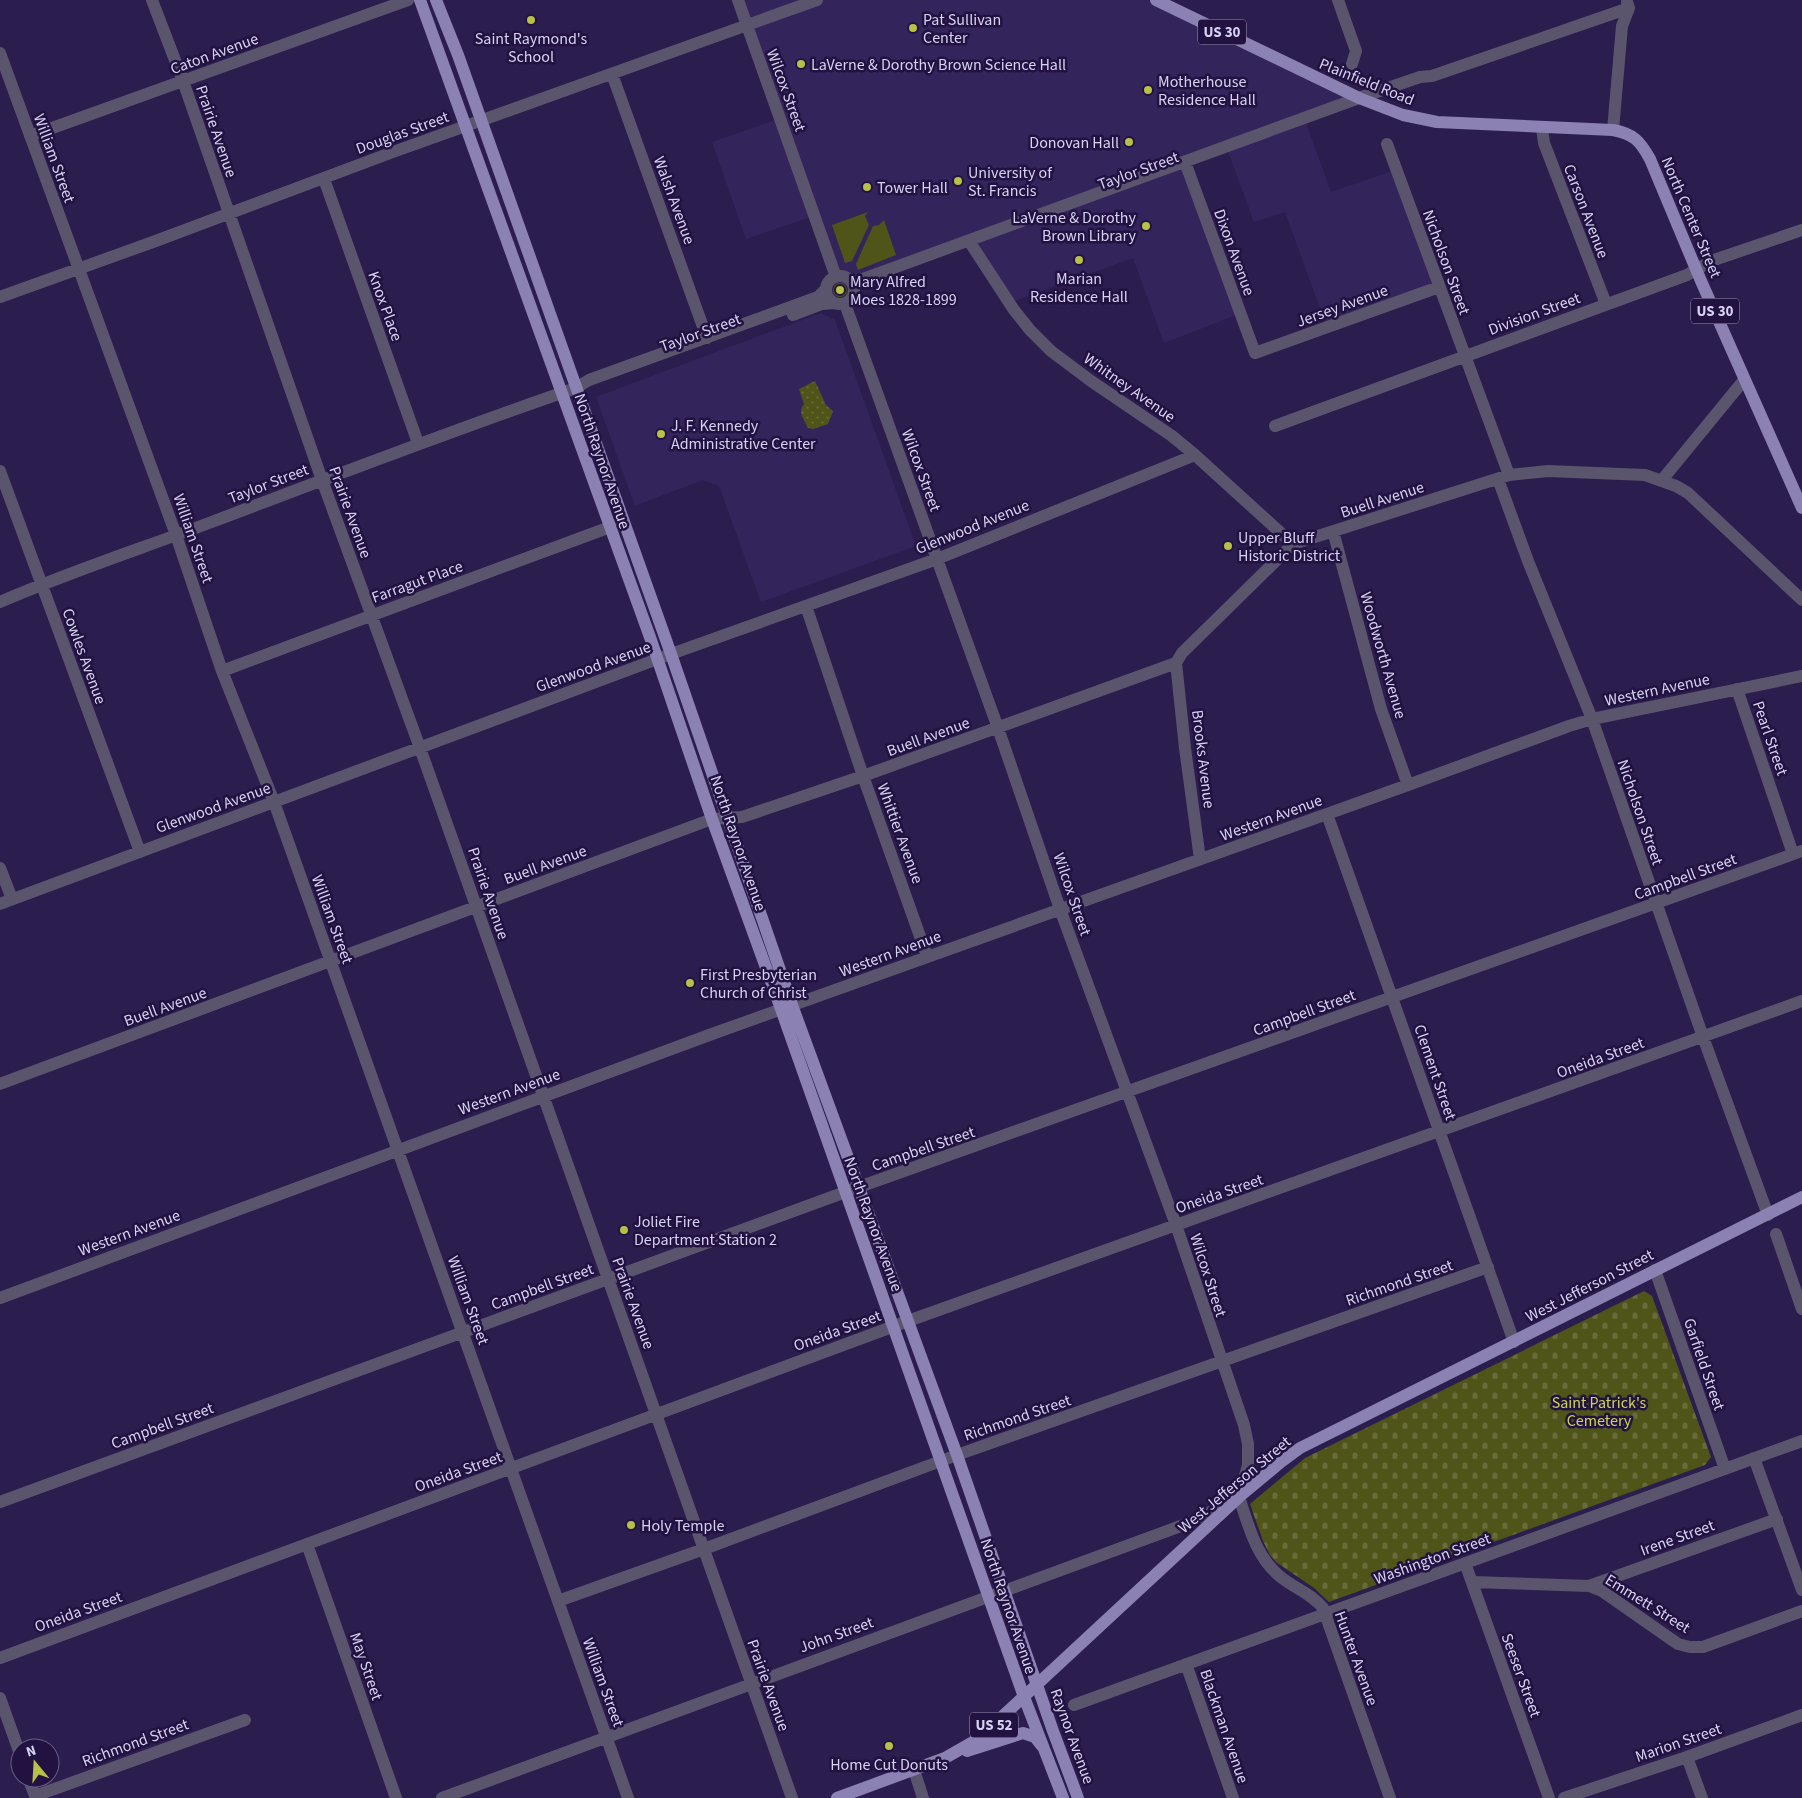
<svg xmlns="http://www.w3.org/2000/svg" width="1802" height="1798" viewBox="0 0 1802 1798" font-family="'Source Sans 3',sans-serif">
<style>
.built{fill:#34245c}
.grass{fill:url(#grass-dots)}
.cemetery{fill:url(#cemetery-stones)}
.garden{fill:#4f5418}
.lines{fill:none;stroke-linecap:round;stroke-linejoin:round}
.minor{stroke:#5a556d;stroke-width:12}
.major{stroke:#8b81b2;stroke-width:12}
.poi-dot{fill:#b7c147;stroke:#221242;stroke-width:2}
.labels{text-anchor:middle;stroke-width:5;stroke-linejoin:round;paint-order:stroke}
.shield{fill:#221242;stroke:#a198bc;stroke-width:1}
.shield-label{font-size:15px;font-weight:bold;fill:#d7d2f1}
.poi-label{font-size:16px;fill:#d7d2f1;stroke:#221242;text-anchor:start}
.street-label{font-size:16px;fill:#d7d2f1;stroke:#221242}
.park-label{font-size:16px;fill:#ccd750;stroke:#221242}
</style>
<defs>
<pattern id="grass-dots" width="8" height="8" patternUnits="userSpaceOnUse" patternTransform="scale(1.25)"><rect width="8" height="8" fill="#4f5418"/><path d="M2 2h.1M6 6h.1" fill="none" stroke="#686c3a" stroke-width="1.8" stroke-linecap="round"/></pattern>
<pattern id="cemetery-stones" width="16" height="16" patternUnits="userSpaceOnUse" patternTransform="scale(1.25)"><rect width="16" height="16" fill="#4f5418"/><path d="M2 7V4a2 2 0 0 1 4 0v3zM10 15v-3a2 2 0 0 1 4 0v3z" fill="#686c3a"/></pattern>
</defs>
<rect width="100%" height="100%" fill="#2b1d4e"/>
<path class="built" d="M 739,0 L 1148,0 L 1353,98 L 1304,117 L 1331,192 L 1395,170 L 1438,285 L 1326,325 L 1285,212 L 1254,222 L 1226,146 L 1184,161 L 1239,314 L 1164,343 L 1133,258 L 1011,302 L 974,244 L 849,289 L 840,280 L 817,215 L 746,239 L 712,142 L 781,118 Z
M 821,313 L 835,320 L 916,546 L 761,602 L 719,486 L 703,480 L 635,506 L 596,397 Z"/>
<path class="grass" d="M833 290a7 7 0 1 1 14 0a7 7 0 1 1-14 0Z
M 815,381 L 826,405 L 833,411 L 828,424 L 813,429 L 808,428 C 804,419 797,412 804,404 L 799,389 Z"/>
<path class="cemetery" d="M 1644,1291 L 1652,1296 L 1711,1457 L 1705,1465 L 1329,1602 L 1314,1588 L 1276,1562 L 1270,1555 L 1263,1541 L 1250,1504 L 1305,1458 Z"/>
<path class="garden" d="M 868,212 L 865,216 L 869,225 L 852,261 L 845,263 L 832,225 Z
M 884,220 L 896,255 L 858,270 L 856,264 L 873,226 L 879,225 Z"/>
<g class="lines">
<path class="minor" d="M 152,0 L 183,81 L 322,480 L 420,748 L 792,1798
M 738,0 L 836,277
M 1338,0 L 1356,51 L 1352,64
M 0,53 L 176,535 L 222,671 L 274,802 L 628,1798
M 612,74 L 707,338
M 1542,128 L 1544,143 L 1606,304
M 1613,130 L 1622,26 L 1629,8 L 1627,2
M 30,136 L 408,0
M 1387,144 L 1509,475
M 1185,162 L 1255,353 L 1439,287
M 324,179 L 418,443
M 969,241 L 1014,310 L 1030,330 L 1051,351 L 1091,381 L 1172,436 L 1195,455 L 1293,544
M826 290a14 14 0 1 1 28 0a14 14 0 1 1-28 0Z
M 852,283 L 1359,98 L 1420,77 L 1432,76 L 1629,8
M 0,297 L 153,242 L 393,152 L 817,0
M 845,304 L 998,728 L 1060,909 L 1176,1225 L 1244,1425 L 1248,1444 L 1248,1465 L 1239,1497
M 793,315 L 822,304 L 834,303
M 1275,426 L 1687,275 L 1711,261 L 1802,230
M 0,471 L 140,852
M 1498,479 L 1528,561 L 1592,719 L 1703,1037 L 1768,1215
M 1662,480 L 1744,380
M 1333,531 L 1381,709 L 1408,785
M 0,602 C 69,572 140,549 209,523 C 331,477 453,430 576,388 L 589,380 L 818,297 L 826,289
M 806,606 L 863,776 L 927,956
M 1176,663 L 1185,748 L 1200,859
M 222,671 L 621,523
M 1737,689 L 1793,854
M 1327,814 L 1514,1342
M 0,868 L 12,899
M 0,904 L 671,654 L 937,559 L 1195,455
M 0,1084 L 712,819 L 742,817 L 863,776 L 1176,663 L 1182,653 L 1293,544 L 1509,475 L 1548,471 L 1645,475 L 1676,486 L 1688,493 L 1802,600
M 1776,1234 L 1802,1309
M 1655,1270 L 1725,1469
M 0,1298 L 712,1034 L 1408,785 L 1569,726 L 1592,719 L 1802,676
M 1754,1458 L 1802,1590
M 1239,1497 C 1249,1527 1256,1558 1282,1578 C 1296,1589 1312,1594 1323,1608 L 1390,1798
M 0,1502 L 859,1187 L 1802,851
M 307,1544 L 396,1798
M 1465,1563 L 1549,1798
M 1472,1582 L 1589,1586 L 1602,1591 L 1678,1644 L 1690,1647 L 1703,1647 L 1802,1611
M 1589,1586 L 1777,1519
M 558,1601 L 704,1549 L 957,1455 L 1488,1267
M 0,1658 L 908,1321 L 1802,1001
M 1186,1664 L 1233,1798
M 0,1698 L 20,1754
M 1074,1705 L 1802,1441
M 1687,1757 L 1702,1798
M 914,1770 L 923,1798
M 28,1778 L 36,1798
M 35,1796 L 245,1720
M 442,1798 L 1186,1524 L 1232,1501
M 1564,1798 L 1687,1757 L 1802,1715"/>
<path class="major" d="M 420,0 L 651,640 L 712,819 L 781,1009 L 1024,1697 L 1063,1798
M 436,0 L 458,55 L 671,654 L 792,1005 L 957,1455 L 1053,1731 L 1078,1798
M 1156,0 L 1359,98 L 1403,115 L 1437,122 L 1613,130 C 1634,134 1640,141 1650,159 L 1701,281 L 1802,508
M 967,1751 L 1023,1733 L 1035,1737 L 1042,1746
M 837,1798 L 945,1758 L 973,1742 L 990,1728 L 1239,1497 L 1281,1462 L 1300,1448 L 1802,1197"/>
</g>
<g class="poi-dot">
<circle cx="531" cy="20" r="5"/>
<circle cx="913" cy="28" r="5"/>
<circle cx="801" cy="64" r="5"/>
<circle cx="1148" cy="90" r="5"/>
<circle cx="1129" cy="142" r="5"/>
<circle cx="958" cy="181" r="5"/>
<circle cx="867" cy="187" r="5"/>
<circle cx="1146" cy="226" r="5"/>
<circle cx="1079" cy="260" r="5"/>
<circle cx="840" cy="290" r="5"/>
<circle cx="661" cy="434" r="5"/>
<circle cx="1228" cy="546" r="5"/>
<circle cx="690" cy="983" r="5"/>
<circle cx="624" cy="1230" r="5"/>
<circle cx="631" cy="1525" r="5"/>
<circle cx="889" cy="1746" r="5"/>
</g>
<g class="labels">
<g class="shield">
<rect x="1198" y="19.5" width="48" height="25" rx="4"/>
<rect x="1691" y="298.5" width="48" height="25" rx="4"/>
<rect x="970" y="1712.5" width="48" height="25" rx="4"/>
</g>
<g class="shield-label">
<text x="1222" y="37">US 30</text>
<text x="1715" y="316">US 30</text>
<text x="994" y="1730">US 52</text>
</g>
<g class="poi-label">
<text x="923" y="25">Pat Sullivan<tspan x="923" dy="18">Center</tspan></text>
<text x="531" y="44" text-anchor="middle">Saint Raymond's<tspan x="531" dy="18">School</tspan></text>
<text x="811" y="70">LaVerne &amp; Dorothy Brown Science Hall</text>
<text x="1158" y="87">Motherhouse<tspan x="1158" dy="18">Residence Hall</tspan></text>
<text x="1119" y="148" text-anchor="end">Donovan Hall</text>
<text x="968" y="178">University of<tspan x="968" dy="18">St. Francis</tspan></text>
<text x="877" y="193">Tower Hall</text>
<text x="1136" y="223" text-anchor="end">LaVerne &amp; Dorothy<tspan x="1136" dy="18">Brown Library</tspan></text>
<text x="1079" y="284" text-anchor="middle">Marian<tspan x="1079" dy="18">Residence Hall</tspan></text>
<text x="850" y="287">Mary Alfred<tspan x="850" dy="18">Moes 1828-1899</tspan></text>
<text x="671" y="431">J. F. Kennedy<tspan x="671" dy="18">Administrative Center</tspan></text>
<text x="1238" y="543">Upper Bluff<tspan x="1238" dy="18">Historic District</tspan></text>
<text x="700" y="980">First Presbyterian<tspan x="700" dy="18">Church of Christ</tspan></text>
<text x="634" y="1227">Joliet Fire<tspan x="634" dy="18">Department Station 2</tspan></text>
<text x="641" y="1531">Holy Temple</text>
<text x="889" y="1770" text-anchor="middle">Home Cut Donuts</text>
</g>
<g class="street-label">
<text transform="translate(214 53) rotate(-20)" y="6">Caton Avenue</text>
<text transform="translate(1367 81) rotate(22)" y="6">Plainfield Road</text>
<text transform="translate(787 90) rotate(70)" y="6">Wilcox Street</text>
<text transform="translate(217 131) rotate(71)" y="6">Prairie Avenue</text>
<text transform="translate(402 132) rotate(-20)" y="6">Douglas Street</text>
<text transform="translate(55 158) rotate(70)" y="6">William Street</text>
<text transform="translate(1138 170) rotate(-20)" y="6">Taylor Street</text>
<text transform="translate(675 200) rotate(70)" y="6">Walsh Avenue</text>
<text transform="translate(1587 211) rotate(69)" y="6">Carson Avenue</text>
<text transform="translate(1692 217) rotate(67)" y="6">North Center Street</text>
<text transform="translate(1235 252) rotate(70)" y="6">Dixon Avenue</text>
<text transform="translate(1447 262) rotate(70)" y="6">Nicholson Street</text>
<text transform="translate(1342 305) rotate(-20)" y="6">Jersey Avenue</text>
<text transform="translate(386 306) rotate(70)" y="6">Knox Place</text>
<text transform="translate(1534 313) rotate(-20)" y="6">Division Street</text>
<text transform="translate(700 332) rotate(-20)" y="6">Taylor Street</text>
<text transform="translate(1130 387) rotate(35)" y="6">Whitney Avenue</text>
<text transform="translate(603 461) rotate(71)" y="6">North Raynor Avenue</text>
<text transform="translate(922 470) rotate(70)" y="6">Wilcox Street</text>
<text transform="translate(268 483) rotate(-21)" y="6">Taylor Street</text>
<text transform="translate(1382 499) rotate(-18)" y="6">Buell Avenue</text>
<text transform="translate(351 512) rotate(70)" y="6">Prairie Avenue</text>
<text transform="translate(972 526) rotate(-22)" y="6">Glenwood Avenue</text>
<text transform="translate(194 538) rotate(71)" y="6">William Street</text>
<text transform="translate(417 581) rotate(-20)" y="6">Farragut Place</text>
<text transform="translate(1384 655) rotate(74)" y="6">Woodworth Avenue</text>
<text transform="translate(85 656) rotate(70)" y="6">Cowles Avenue</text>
<text transform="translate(593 666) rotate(-20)" y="6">Glenwood Avenue</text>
<text transform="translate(1657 689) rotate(-12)" y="6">Western Avenue</text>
<text transform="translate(928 736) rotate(-20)" y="6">Buell Avenue</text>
<text transform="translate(1771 738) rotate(71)" y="6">Pearl Street</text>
<text transform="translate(1204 759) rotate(83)" y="6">Brooks Avenue</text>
<text transform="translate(213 807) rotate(-20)" y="6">Glenwood Avenue</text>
<text transform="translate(1641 812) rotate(71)" y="6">Nicholson Street</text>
<text transform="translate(1271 817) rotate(-20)" y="6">Western Avenue</text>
<text transform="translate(901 833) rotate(70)" y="6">Whittier Avenue</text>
<text transform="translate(739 843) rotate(71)" y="6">North Raynor Avenue</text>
<text transform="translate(545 864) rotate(-20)" y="6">Buell Avenue</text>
<text transform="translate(1685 876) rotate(-20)" y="6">Campbell Street</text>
<text transform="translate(489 893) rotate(71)" y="6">Prairie Avenue</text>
<text transform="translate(1073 894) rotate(71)" y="6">Wilcox Street</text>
<text transform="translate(333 919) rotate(70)" y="6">William Street</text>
<text transform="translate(890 953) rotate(-20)" y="6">Western Avenue</text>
<text transform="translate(165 1006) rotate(-20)" y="6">Buell Avenue</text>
<text transform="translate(1304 1012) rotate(-20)" y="6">Campbell Street</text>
<text transform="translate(1600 1057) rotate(-20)" y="6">Oneida Street</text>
<text transform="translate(1436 1072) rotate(71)" y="6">Clement Street</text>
<text transform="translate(509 1091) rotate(-20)" y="6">Western Avenue</text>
<text transform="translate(923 1148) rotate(-19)" y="6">Campbell Street</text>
<text transform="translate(1219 1193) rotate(-19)" y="6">Oneida Street</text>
<text transform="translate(874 1224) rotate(70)" y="6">North Raynor Avenue</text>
<text transform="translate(129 1232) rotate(-20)" y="6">Western Avenue</text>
<text transform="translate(1209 1275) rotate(72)" y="6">Wilcox Street</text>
<text transform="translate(1399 1282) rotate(-19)" y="6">Richmond Street</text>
<text transform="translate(1589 1285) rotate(-27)" y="6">West Jefferson Street</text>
<text transform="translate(542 1286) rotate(-20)" y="6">Campbell Street</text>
<text transform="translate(469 1300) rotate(70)" y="6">William Street</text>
<text transform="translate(634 1303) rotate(70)" y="6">Prairie Avenue</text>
<text transform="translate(837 1330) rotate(-20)" y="6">Oneida Street</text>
<text transform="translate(1705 1364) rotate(71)" y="6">Garfield Street</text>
<text transform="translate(1017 1417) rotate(-19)" y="6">Richmond Street</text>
<text transform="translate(162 1425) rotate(-20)" y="6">Campbell Street</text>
<text transform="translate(458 1471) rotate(-20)" y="6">Oneida Street</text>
<text transform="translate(1234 1484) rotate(-40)" y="6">West Jefferson Street</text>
<text transform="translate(1677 1537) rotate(-20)" y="6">Irene Street</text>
<text transform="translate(1432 1558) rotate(-20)" y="6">Washington Street</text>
<text transform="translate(1648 1603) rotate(32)" y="6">Emmett Street</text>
<text transform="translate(1009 1606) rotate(71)" y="6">North Raynor Avenue</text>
<text transform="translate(78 1611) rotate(-20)" y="6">Oneida Street</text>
<text transform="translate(836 1634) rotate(-20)" y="6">John Street</text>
<text transform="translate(1357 1658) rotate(70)" y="6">Hunter Avenue</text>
<text transform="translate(367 1666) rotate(71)" y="6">May Street</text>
<text transform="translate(1522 1675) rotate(70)" y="6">Seeser Street</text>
<text transform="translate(604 1682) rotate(70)" y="6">William Street</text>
<text transform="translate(769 1685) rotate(70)" y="6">Prairie Avenue</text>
<text transform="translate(1225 1726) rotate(71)" y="6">Blackman Avenue</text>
<text transform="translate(1073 1736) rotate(70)" y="6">Raynor Avenue</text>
<text transform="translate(135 1742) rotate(-20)" y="6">Richmond Street</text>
<text transform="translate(1678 1742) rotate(-19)" y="6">Marion Street</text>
</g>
<g class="park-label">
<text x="1599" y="1408">Saint Patrick's<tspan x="1599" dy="18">Cemetery</tspan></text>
</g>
</g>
<g transform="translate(35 1763) rotate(342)"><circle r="24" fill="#221242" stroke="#6a5f88"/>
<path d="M0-4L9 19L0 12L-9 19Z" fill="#b7c147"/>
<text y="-8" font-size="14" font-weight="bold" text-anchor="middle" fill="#d7d2f1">N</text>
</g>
</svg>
